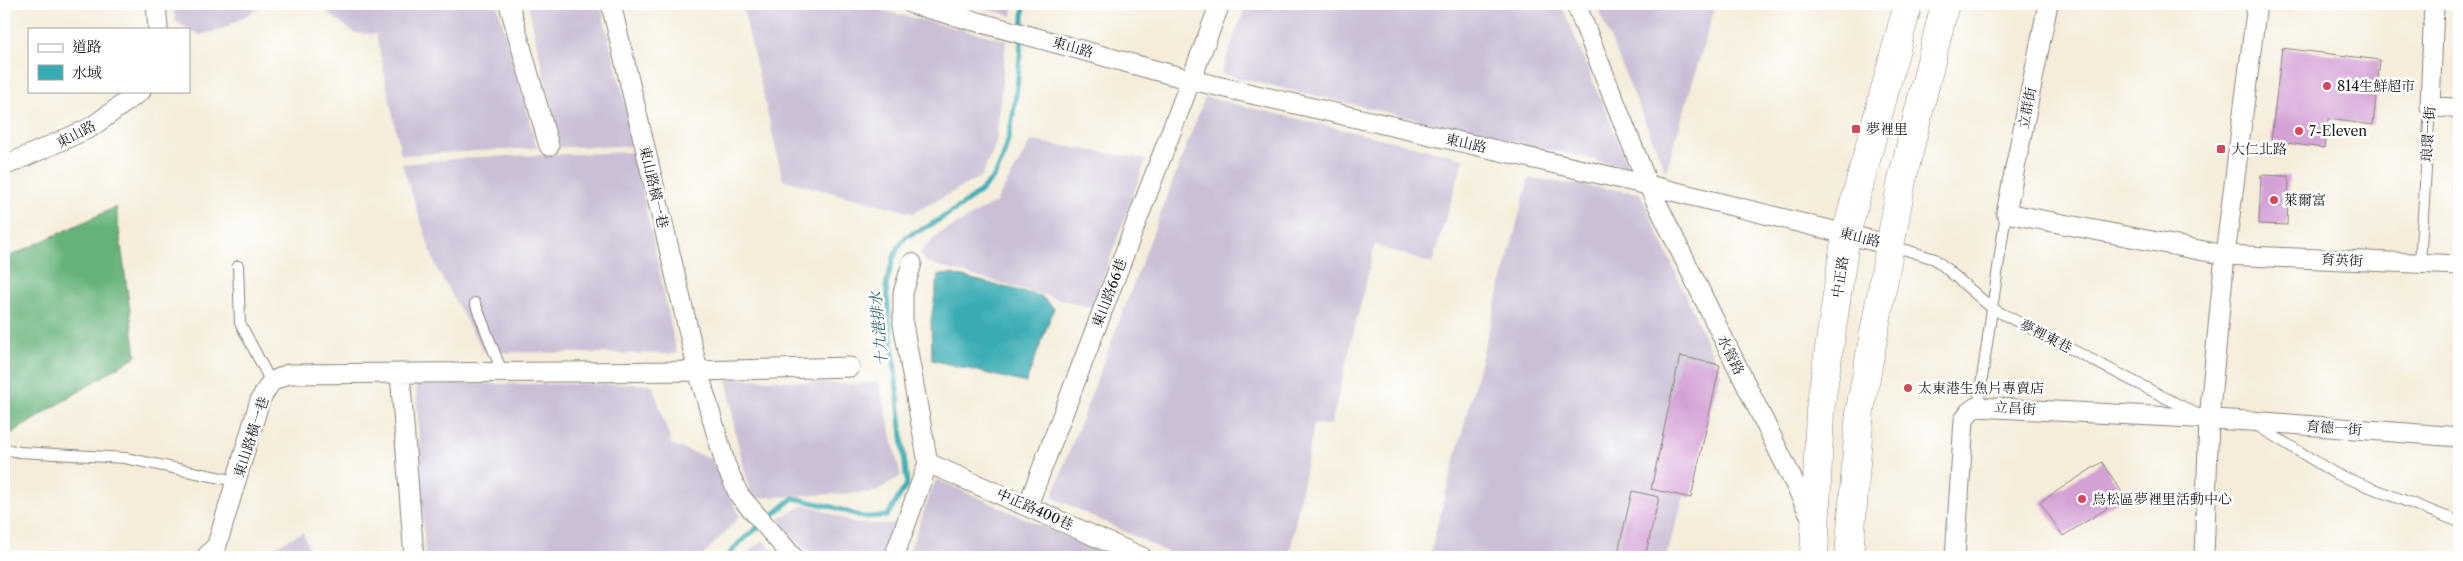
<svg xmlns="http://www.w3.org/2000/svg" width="2463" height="561" viewBox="0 0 2463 561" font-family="'Libre Caslon Text','Noto Serif TC',serif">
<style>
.industrial{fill:#cbbfd5}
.forest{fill:#66b27a;stroke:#41674b}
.water{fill:#39abb3;stroke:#2a6468}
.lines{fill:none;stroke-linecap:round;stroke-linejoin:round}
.stream{stroke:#39abb3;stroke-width:5}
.building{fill:#d4a1d5}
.service-casing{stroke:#88847b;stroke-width:12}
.minor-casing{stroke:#88847b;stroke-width:21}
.secondary-casing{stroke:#88847b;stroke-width:29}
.service{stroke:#fff;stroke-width:10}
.minor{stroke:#fff;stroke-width:19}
.secondary{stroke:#fff;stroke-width:28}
.poi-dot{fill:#d1495b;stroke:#fff;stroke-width:2}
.labels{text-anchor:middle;stroke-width:5;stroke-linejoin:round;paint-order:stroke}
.street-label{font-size:14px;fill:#1c1c1c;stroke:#fff}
.poi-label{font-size:14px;fill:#1c1c1c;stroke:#fff;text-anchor:start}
.water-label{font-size:15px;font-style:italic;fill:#2a6468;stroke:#fff}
</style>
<rect width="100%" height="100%" fill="#fff"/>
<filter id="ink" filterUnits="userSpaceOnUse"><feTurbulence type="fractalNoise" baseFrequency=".02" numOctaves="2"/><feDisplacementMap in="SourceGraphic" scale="10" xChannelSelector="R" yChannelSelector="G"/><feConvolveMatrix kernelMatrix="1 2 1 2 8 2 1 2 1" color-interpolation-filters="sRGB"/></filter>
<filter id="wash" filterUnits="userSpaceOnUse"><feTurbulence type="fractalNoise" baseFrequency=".0096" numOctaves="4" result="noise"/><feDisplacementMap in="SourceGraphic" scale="20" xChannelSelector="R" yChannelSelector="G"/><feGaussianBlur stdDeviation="1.12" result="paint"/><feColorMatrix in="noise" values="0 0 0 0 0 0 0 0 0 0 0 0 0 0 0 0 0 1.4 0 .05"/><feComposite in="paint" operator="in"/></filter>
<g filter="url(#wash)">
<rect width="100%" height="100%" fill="#f5edda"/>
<path class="industrial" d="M 172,4 L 283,4 L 261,7 L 221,30 L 200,35 L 176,22 Z
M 316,4 L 497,4 L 537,148 L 401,155 L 376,34 L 355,33 Z
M 528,4 L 600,4 L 636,146 L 560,147 Z
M 742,4 L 855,4 L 1006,40 L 996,143 L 982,176 L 913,213 L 783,180 Z
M 966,4 L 1013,4 L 1012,16 Z
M 1246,4 L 1561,4 L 1629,168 L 1221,74 Z
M 1596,4 L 1716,4 L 1666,172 Z
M 1205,97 L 1464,158 L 1432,264 L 1375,245 L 1331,425 L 1314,424 L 1289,557 L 1178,557 L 1052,497 Z
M 1031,141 L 1146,159 L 1092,308 L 927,263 L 920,253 L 939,234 L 996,202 Z
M 634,152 L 677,354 L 484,352 L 436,267 L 402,164 L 476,157 Z
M 1529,178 L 1640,193 L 1721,374 L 1666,557 L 1429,557 Z
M 727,378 L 853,384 L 879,382 L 901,476 L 875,492 L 752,498 L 735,432 Z
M 416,384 L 652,384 L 672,445 L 712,459 L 740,516 L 702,557 L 425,557 Z
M 936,479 L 1112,557 L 907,557 Z
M 805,505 L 820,509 L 857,524 L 896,524 L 885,557 L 816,557 L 787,534 L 780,518 Z
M 303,532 L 312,557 L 256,557 Z
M 763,540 L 780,557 L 743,557 Z"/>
<path class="forest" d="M 116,207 L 136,356 L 4,438 L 4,259 Z"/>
<path class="water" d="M 951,274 L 1041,296 L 1054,308 L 1026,383 L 932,360 L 931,320 L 938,275 Z"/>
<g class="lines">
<path class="stream" d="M 727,557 L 738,544 L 793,498 L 833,507 L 863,517 L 887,516 L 907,484 L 886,285 C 891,269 893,252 904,239 C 908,233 920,231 927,227 C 946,216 979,196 992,179 C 1016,150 1021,43 1024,4"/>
</g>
<g id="blocks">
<path class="building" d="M 2282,48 L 2380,60 L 2373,125 L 2328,119 L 2324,148 L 2271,141 Z
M 2261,175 L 2289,176 L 2287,225 L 2259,224 Z
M 1680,356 L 1720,365 L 1691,498 L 1651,489 Z
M 2102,462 L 2125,497 L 2063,536 L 2040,502 Z
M 1632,491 L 1659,497 L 1645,557 L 1617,557 Z"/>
</g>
</g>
<g filter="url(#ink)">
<use href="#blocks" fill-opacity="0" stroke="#88847b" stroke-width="1"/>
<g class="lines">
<defs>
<path id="service" d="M 1890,245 L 1935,259 L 1993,309 L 2197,414
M 2420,263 L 2430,107
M 238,266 L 240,323 L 271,382
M 475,303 L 502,372
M 1978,406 L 2006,213
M 2256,425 L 2336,474 L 2457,521 L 2459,518
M 4,449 L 20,452 L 125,458 L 236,481"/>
<path id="minor" d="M 156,4 L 158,29
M 509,4 L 549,146
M 611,4 L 698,371 L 726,466 L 739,495 L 793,557
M 912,4 L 1191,80 L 1648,185 L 1890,245
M 1576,4 L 1648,185 L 1814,523
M 2048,4 L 2006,213 L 2225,255 L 2459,265
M 2434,4 L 2430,107 L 2459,108
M 4,166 L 90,128 L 141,91
M 400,373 L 414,557
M 928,463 L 1142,557
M 1028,505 L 1220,4
M 206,557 L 217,545 L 260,400 L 271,382 L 288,374 L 698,371 L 850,367
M 894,557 L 928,463 L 903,324 L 903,293 L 912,263
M 1955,557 L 1964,420 L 1969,412 L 1976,407 L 2250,421 L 2459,437
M 2204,557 L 2209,420 L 2225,255 L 2257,4"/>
<path id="secondary" d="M 1814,557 L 1820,410 L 1846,234 L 1908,4
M 1849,557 L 1860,410 L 1902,180 L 1945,4"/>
</defs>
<use href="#service" class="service-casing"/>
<use href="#minor" class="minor-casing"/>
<use href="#secondary" class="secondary-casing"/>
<use href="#service" class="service"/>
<use href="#minor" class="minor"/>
<use href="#secondary" class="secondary"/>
</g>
</g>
<g class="poi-dot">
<circle cx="2327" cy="86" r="5"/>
<rect x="1851" y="124" width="10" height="10" rx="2.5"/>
<circle cx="2299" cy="131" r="5"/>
<rect x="2216" y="144" width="10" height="10" rx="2.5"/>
<circle cx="2274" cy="200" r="5"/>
<circle cx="1908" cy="388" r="5"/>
<circle cx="2082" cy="499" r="5"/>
</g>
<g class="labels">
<g class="street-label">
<text transform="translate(1073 47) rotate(16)" y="5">東山路</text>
<text transform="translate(2027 108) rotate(-79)" y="5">立群街</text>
<text transform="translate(76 134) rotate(-28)" y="5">東山路</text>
<text transform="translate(2428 134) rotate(-86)" y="5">琅環一街</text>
<text transform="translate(1466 143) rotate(13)" y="5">東山路</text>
<text transform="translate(654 187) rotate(77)" y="5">東山路橫一巷</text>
<text transform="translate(1860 237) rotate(14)" y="5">東山路</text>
<text transform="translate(2342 260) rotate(3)" y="5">育英街</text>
<text transform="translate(1840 277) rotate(-81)" y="5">中正路</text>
<text transform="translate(1109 293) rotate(-69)" y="5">東山路66巷</text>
<text transform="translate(2046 336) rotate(27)" y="5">夢裡東巷</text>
<text transform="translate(1731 355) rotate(64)" y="5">水管路</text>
<text transform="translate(2015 408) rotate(4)" y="5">立昌街</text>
<text transform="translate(2334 428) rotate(4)" y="5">育德一街</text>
<text transform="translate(251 437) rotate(-72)" y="5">東山路橫一巷</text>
<text transform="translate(1035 509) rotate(24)" y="5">中正路400巷</text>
</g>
<g class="poi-label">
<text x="2337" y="91">814生鮮超市</text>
<text x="1866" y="134">夢裡里</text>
<text x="2309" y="136">7-Eleven</text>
<text x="2231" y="154">大仁北路</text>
<text x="2284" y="205">萊爾富</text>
<text x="1918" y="393">太東港生魚片專賣店</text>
<text x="2092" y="504">鳥松區夢裡里活動中心</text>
</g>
<g class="water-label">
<text transform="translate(879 329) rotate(-95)" y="5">十九港排水</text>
</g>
</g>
<rect width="2463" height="561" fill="none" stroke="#fff" stroke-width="20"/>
<rect x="28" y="28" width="162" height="65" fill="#ffffff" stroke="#a4a4a4"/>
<rect x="38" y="44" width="25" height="8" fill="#ffffff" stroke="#a4a4a4"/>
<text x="72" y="52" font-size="15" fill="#1c1c1c">道路</text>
<rect x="38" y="65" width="25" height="15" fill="#39abb3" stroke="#a4a4a4"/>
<text x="72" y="78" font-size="15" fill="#1c1c1c">水域</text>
</svg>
